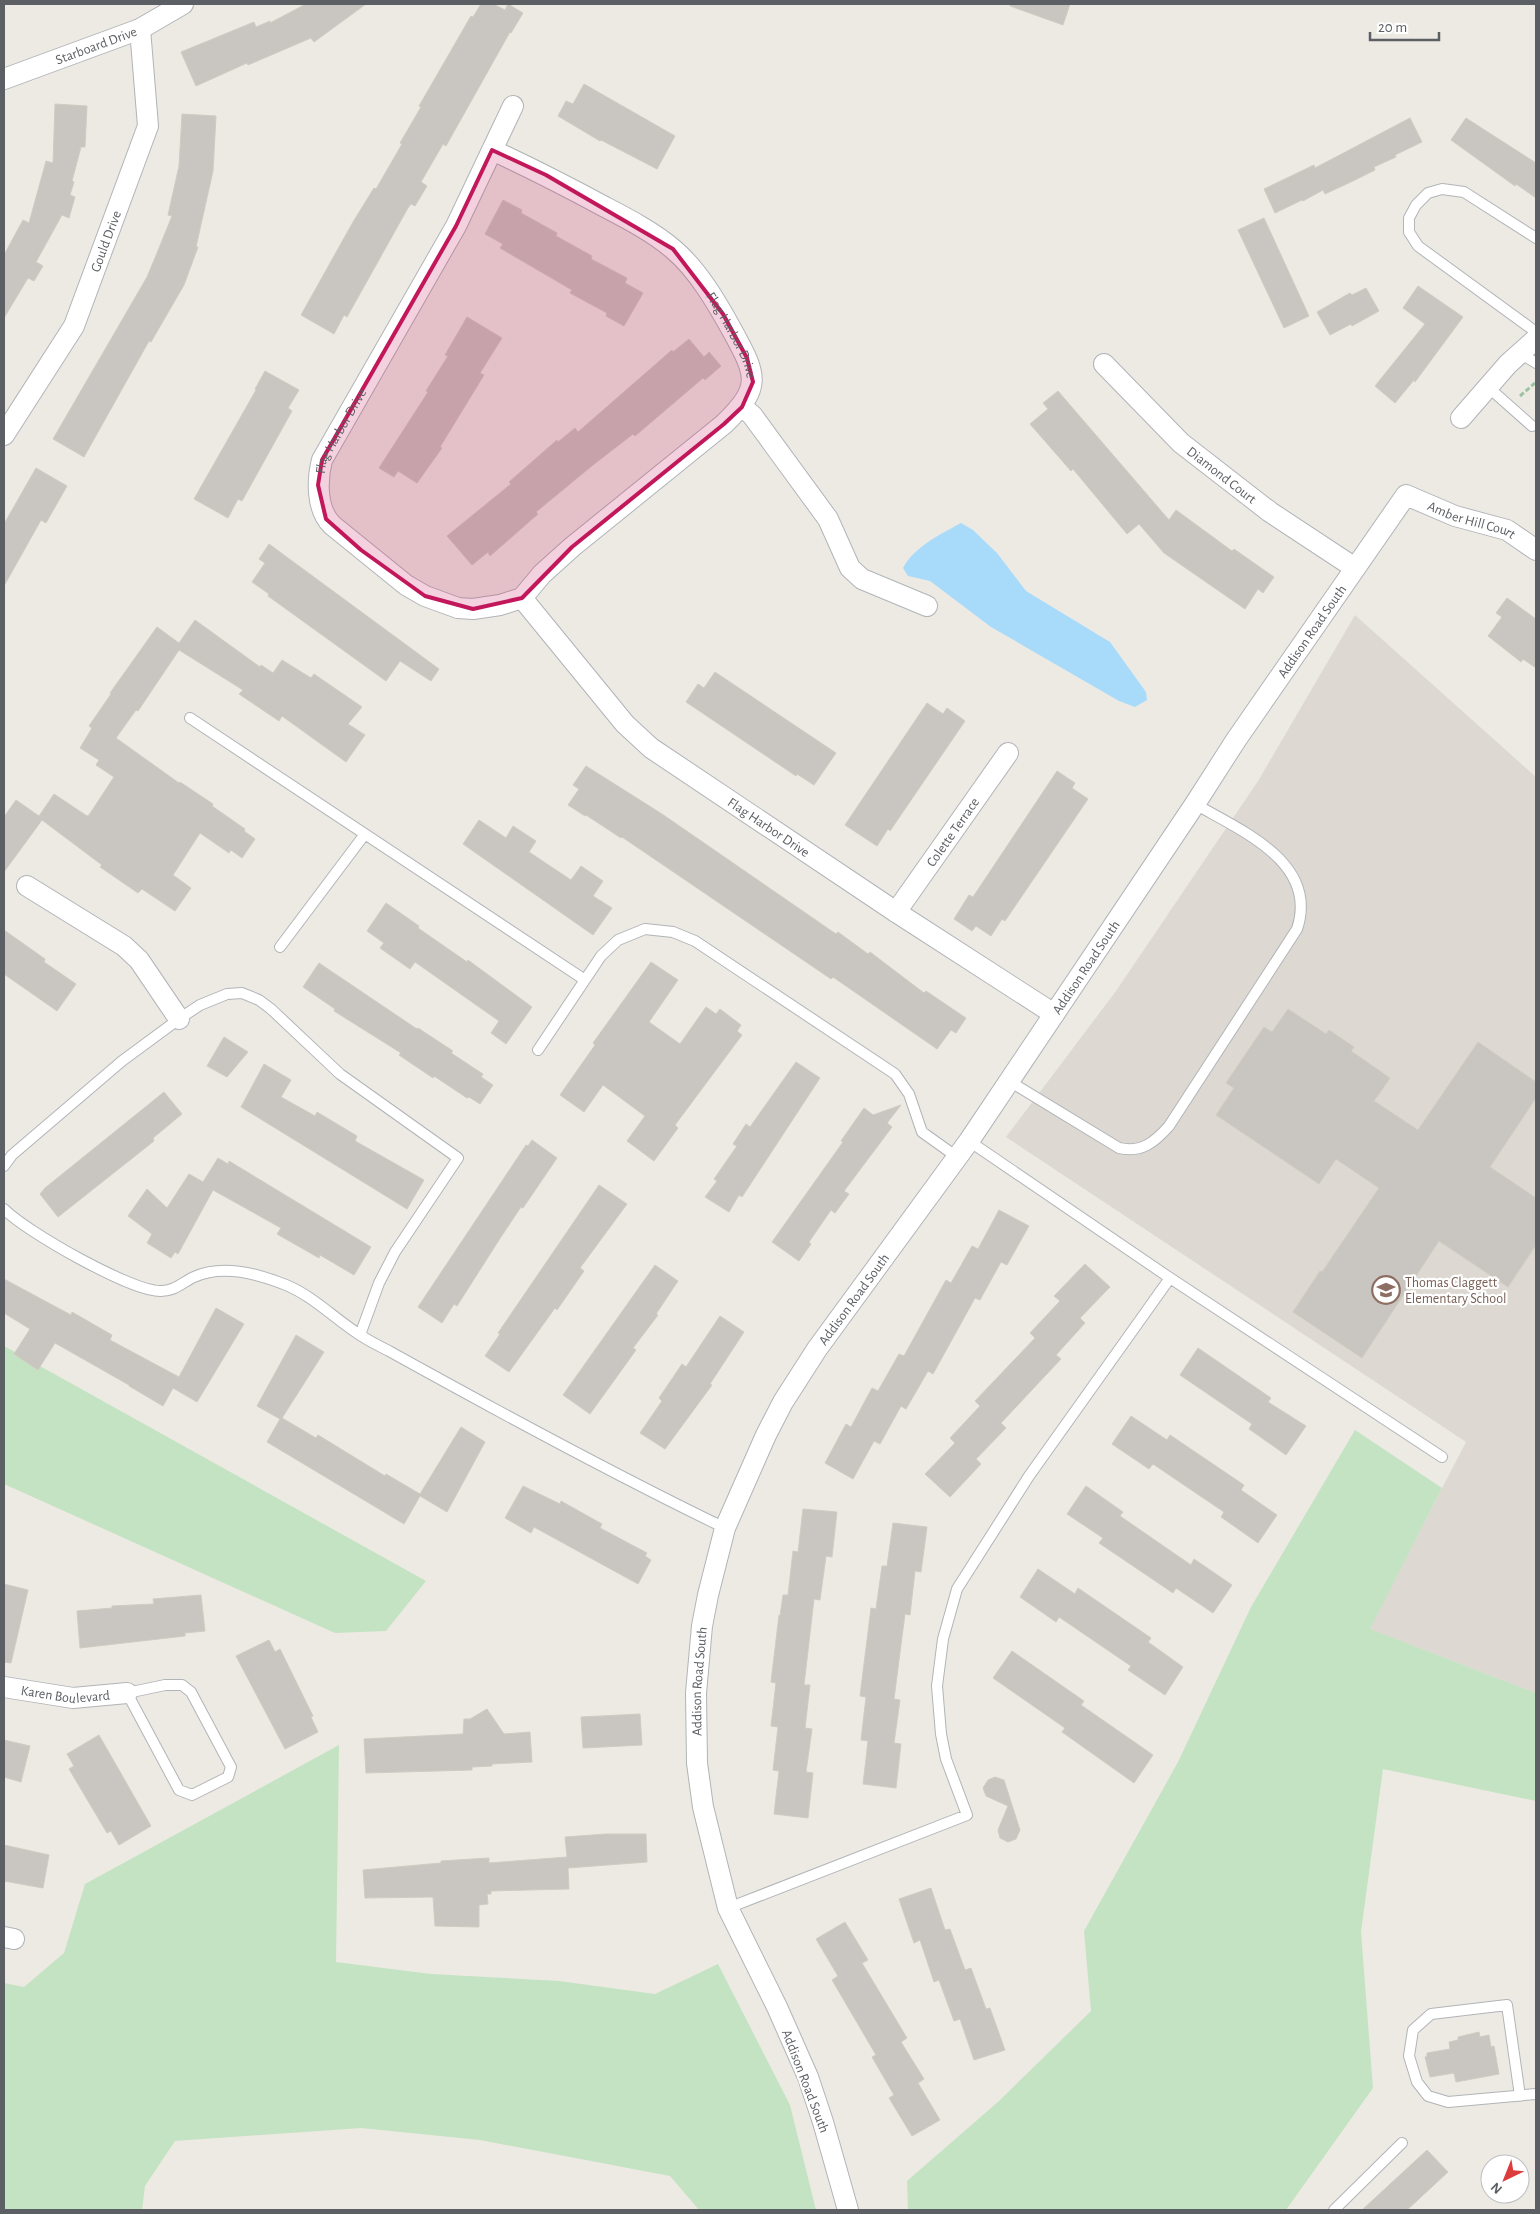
<svg xmlns="http://www.w3.org/2000/svg" width="1540" height="2214" viewBox="0 0 1540 2214" font-family="'Alegreya Sans',sans-serif">
<style>
.education{fill:#ddd9d2}
.green{fill:#c4e3c2}
.water{fill:#a8dbf9}
.building{fill:#c9c5c0;stroke:#d1ccc2}
.lines{fill:none;stroke-linecap:round;stroke-linejoin:round}
.lane-casing{stroke:#b1b4b8;stroke-width:12}
.street-casing{stroke:#b1b4b8;stroke-width:22}
.path{stroke:#9cc4a4;stroke-width:3;stroke-dasharray:5 2.5;stroke-linecap:butt}
.lane{stroke:#fff;stroke-width:10}
.street{stroke:#fff;stroke-width:20}
.marked{fill:#c2185b;fill-opacity:0.2;stroke:#c2185b;stroke-width:4;stroke-linejoin:round}
.labels{text-anchor:middle;stroke-width:4.5;stroke-linejoin:round;paint-order:stroke}
.street-label{font-size:14px;fill:#5c5f63;stroke:#fff}
.education-label{font-size:14px;fill:#785e54;stroke:#fff;text-anchor:start}
</style>
<rect width="100%" height="100%" fill="#edeae4"/>
<path class="education" d="M 1355,615 L 1536,777 L 1536,1693 L 1369,1629 L 1466,1442 L 1006,1137 L 1116,991 L 1258,781 Z"/>
<path class="green" d="M 4,1346 L 426,1581 L 386,1631 L 335,1633 L 4,1484 Z
M 1355,1430 L 1442,1488 L 1370,1629 L 1536,1693 L 1536,1801 L 1383,1769 L 1361,1932 L 1373,2088 L 1286,2210 L 908,2210 L 907,2181 L 999,2101 L 1091,2011 L 1084,1931 L 1178,1762 L 1251,1607 Z
M 339,1745 L 336,1962 L 431,1974 L 559,1981 L 655,1994 L 718,1964 L 790,2105 L 816,2210 L 699,2210 L 670,2176 L 480,2140 L 361,2128 L 175,2141 L 145,2186 L 142,2210 L 4,2210 L 4,1983 L 24,1987 L 64,1953 L 85,1884 Z"/>
<path class="water" d="M 961,523 L 973,530 L 997,553 L 1026,591 L 1110,642 L 1146,692 L 1147,700 L 1135,707 L 1119,701 L 991,627 L 930,581 L 908,576 L 903,568 C 914,547 941,534 961,523 Z"/>
<path class="building" d="M 306,4 L 366,4 L 314,42 L 311,38 L 248,65 L 247,63 L 196,86 L 181,52 L 254,22 L 256,27 L 270,21 L 270,23 Z
M 481,4 L 493,4 L 505,10 L 508,4 L 523,13 L 511,33 L 510,32 L 446,146 L 443,144 L 421,182 L 427,186 L 415,206 L 411,204 L 408,208 L 347,317 L 344,315 L 334,334 L 301,315 L 353,222 L 374,188 L 376,189 L 402,144 L 400,143 L 421,107 L 419,106 L 471,16 L 473,17 Z
M 1010,4 L 1070,4 L 1063,25 L 1010,6 Z
M 584,84 L 675,136 L 657,169 L 601,140 L 600,141 L 558,116 L 566,101 L 573,104 Z
M 55,104 L 87,106 L 85,147 L 81,147 L 72,181 L 74,182 L 70,195 L 75,197 L 69,218 L 62,215 L 36,262 L 43,266 L 34,281 L 28,278 L 4,318 L 4,255 L 23,220 L 29,223 L 46,161 L 53,163 Z
M 182,114 L 216,116 L 213,171 L 196,247 L 198,247 L 184,285 L 151,342 L 149,341 L 84,457 L 53,439 L 147,277 L 157,253 L 172,216 L 168,215 L 179,166 Z
M 1410,118 L 1422,142 L 1395,155 L 1396,157 L 1374,167 L 1375,170 L 1353,181 L 1325,194 L 1323,190 L 1303,201 L 1302,200 L 1275,213 L 1264,189 L 1314,165 L 1315,168 Z
M 1466,118 L 1536,163 L 1536,198 L 1516,184 L 1515,186 L 1451,140 Z
M 503,200 L 522,210 L 521,213 L 557,233 L 556,236 L 592,256 L 591,259 L 627,278 L 625,283 L 643,293 L 624,326 L 606,316 L 607,313 L 570,293 L 572,290 L 500,248 L 503,244 L 485,234 Z
M 1264,218 L 1309,316 L 1284,328 L 1238,230 Z
M 1418,286 L 1463,317 L 1415,382 L 1414,380 L 1395,403 L 1375,386 L 1425,324 L 1403,308 Z
M 1366,288 L 1379,311 L 1352,326 L 1351,324 L 1330,335 L 1317,312 L 1350,293 L 1352,295 Z
M 467,317 L 502,338 L 480,373 L 484,375 L 440,447 L 442,448 L 417,483 L 398,471 L 394,477 L 379,468 L 428,392 L 426,391 L 448,356 L 445,355 Z
M 689,339 L 704,357 L 709,352 L 721,366 L 705,380 L 703,378 L 635,436 L 633,434 L 593,465 L 536,512 L 538,514 L 490,556 L 488,552 L 472,565 L 447,536 L 511,484 L 509,482 L 557,440 L 558,442 L 575,428 L 578,432 L 672,350 L 673,352 Z
M 265,371 L 299,390 L 288,408 L 292,411 L 242,501 L 238,499 L 228,518 L 194,499 L 256,390 L 255,389 Z
M 1058,391 L 1169,520 L 1176,510 L 1232,551 L 1234,549 L 1274,577 L 1263,593 L 1258,589 L 1245,609 L 1164,553 L 1139,524 L 1127,534 L 1073,469 L 1071,471 L 1030,424 L 1048,409 L 1043,403 Z
M 36,468 L 67,486 L 46,523 L 41,520 L 4,586 L 4,524 Z
M 269,544 L 439,669 L 431,681 L 400,661 L 386,681 L 268,596 L 269,594 L 252,582 L 265,563 L 259,559 Z
M 1507,598 L 1536,619 L 1536,668 L 1523,659 L 1521,662 L 1488,636 L 1502,617 L 1496,613 Z
M 195,620 L 260,667 L 261,665 L 273,673 L 282,660 L 311,678 L 314,674 L 362,707 L 348,724 L 365,735 L 346,762 L 282,716 L 279,721 L 239,694 L 243,690 L 179,650 L 138,711 L 136,710 L 116,738 L 179,783 L 180,782 L 213,804 L 212,806 L 245,829 L 244,831 L 255,839 L 242,858 L 231,850 L 229,853 L 200,833 L 173,875 L 191,888 L 175,911 L 142,889 L 138,893 L 100,867 L 102,865 L 42,820 L 4,872 L 4,817 L 16,800 L 39,816 L 54,794 L 87,816 L 89,815 L 114,777 L 96,765 L 99,760 L 80,748 L 92,728 L 89,726 L 111,694 L 110,693 L 157,627 L 179,643 Z
M 715,672 L 836,753 L 814,785 L 797,774 L 796,776 L 686,702 L 698,684 L 704,688 Z
M 927,703 L 943,714 L 947,708 L 965,721 L 890,831 L 888,829 L 877,846 L 845,825 Z
M 586,766 L 662,814 L 836,934 L 838,932 L 868,954 L 870,952 L 924,993 L 926,991 L 966,1018 L 956,1033 L 951,1030 L 937,1049 L 833,977 L 831,979 L 622,837 L 621,838 L 586,815 L 585,816 L 568,805 L 579,789 L 573,785 Z
M 1057,771 L 1075,783 L 1072,788 L 1088,799 L 1005,921 L 1002,919 L 991,936 L 976,926 L 972,931 L 954,919 L 969,895 L 973,897 Z
M 479,820 L 506,838 L 513,826 L 536,841 L 529,852 L 571,880 L 581,866 L 603,881 L 593,896 L 612,908 L 593,935 L 463,844 Z
M 386,903 L 419,926 L 418,928 L 467,962 L 468,960 L 532,1007 L 506,1044 L 491,1033 L 499,1021 L 415,962 L 410,969 L 380,948 L 384,943 L 367,931 Z
M 4,930 L 45,959 L 44,962 L 76,984 L 57,1011 L 4,974 Z
M 651,962 L 678,980 L 649,1022 L 680,1044 L 706,1007 L 716,1014 L 720,1009 L 741,1025 L 737,1031 L 742,1035 L 675,1125 L 678,1128 L 654,1161 L 627,1141 L 645,1116 L 603,1085 L 584,1112 L 560,1095 L 595,1045 L 593,1043 Z
M 319,963 L 417,1029 L 418,1028 L 453,1051 L 451,1053 L 483,1074 L 481,1077 L 493,1085 L 480,1104 L 469,1097 L 467,1098 L 434,1076 L 433,1078 L 399,1055 L 401,1053 L 334,1011 L 335,1009 L 303,987 Z
M 1288,1009 L 1326,1034 L 1329,1030 L 1354,1047 L 1351,1051 L 1390,1078 L 1374,1101 L 1418,1130 L 1478,1042 L 1536,1082 L 1536,1098 L 1490,1167 L 1536,1198 L 1536,1245 L 1508,1287 L 1439,1241 L 1362,1358 L 1293,1312 L 1320,1271 L 1322,1272 L 1379,1188 L 1336,1159 L 1319,1184 L 1216,1115 L 1234,1088 L 1226,1083 L 1264,1027 L 1272,1032 Z
M 224,1037 L 248,1052 L 227,1077 L 207,1066 Z
M 796,1062 L 820,1078 L 742,1197 L 739,1195 L 729,1212 L 705,1197 L 717,1181 L 714,1179 L 737,1146 L 733,1144 L 746,1124 L 750,1127 Z
M 264,1064 L 291,1080 L 281,1097 L 315,1116 L 317,1112 L 357,1136 L 355,1141 L 424,1180 L 407,1209 L 241,1107 Z
M 164,1092 L 182,1114 L 153,1138 L 154,1141 L 58,1217 L 40,1194 L 45,1188 Z
M 901,1105 L 887,1123 L 892,1127 L 844,1191 L 849,1194 L 835,1213 L 831,1210 L 809,1242 L 811,1244 L 799,1261 L 772,1242 L 843,1142 L 841,1141 L 864,1108 L 873,1115 Z
M 532,1140 L 557,1158 L 523,1208 L 521,1207 L 499,1240 L 457,1306 L 454,1304 L 442,1323 L 418,1307 L 526,1145 L 528,1146 Z
M 218,1158 L 228,1164 L 229,1161 L 371,1247 L 354,1275 L 320,1255 L 319,1258 L 277,1234 L 281,1228 L 213,1190 L 178,1254 L 175,1252 L 171,1258 L 147,1243 L 152,1234 L 128,1216 L 147,1189 L 167,1208 L 189,1174 L 203,1182 Z
M 599,1185 L 627,1204 L 580,1268 L 584,1271 L 557,1310 L 555,1308 L 509,1372 L 485,1356 L 500,1334 L 498,1333 Z
M 999,1210 L 1029,1226 L 1007,1265 L 1001,1262 L 980,1300 L 975,1298 L 933,1374 L 928,1371 L 906,1409 L 901,1406 L 880,1444 L 874,1441 L 853,1479 L 825,1463 L 846,1424 L 851,1427 L 872,1388 L 878,1391 L 899,1354 L 904,1356 L 946,1280 L 951,1283 L 972,1246 L 978,1249 Z
M 1085,1264 L 1110,1287 L 1080,1318 L 1085,1323 L 1056,1355 L 1061,1359 L 1001,1423 L 1006,1428 L 976,1459 L 981,1464 L 950,1497 L 925,1474 L 955,1443 L 950,1438 L 980,1406 L 975,1401 L 1035,1338 L 1030,1333 L 1060,1301 L 1054,1296 Z
M 655,1265 L 678,1281 L 656,1314 L 658,1315 L 633,1348 L 636,1350 L 590,1414 L 563,1395 Z
M 4,1279 L 71,1315 L 72,1312 L 112,1335 L 110,1340 L 179,1377 L 216,1308 L 244,1324 L 197,1402 L 173,1388 L 163,1406 L 129,1386 L 129,1385 L 55,1343 L 38,1370 L 14,1354 L 30,1329 L 4,1313 Z
M 720,1316 L 744,1332 L 710,1384 L 712,1385 L 665,1449 L 640,1433 L 662,1401 L 659,1398 L 682,1364 L 686,1367 Z
M 296,1335 L 324,1352 L 282,1418 L 316,1438 L 318,1435 L 385,1476 L 386,1474 L 420,1494 L 461,1427 L 485,1442 L 447,1512 L 420,1496 L 404,1524 L 267,1442 L 280,1419 L 257,1406 Z
M 1198,1348 L 1271,1398 L 1268,1402 L 1306,1426 L 1286,1455 L 1249,1429 L 1252,1424 L 1180,1375 Z
M 1131,1416 L 1167,1440 L 1170,1435 L 1244,1485 L 1241,1490 L 1277,1515 L 1258,1543 L 1221,1517 L 1224,1512 L 1153,1464 L 1149,1469 L 1112,1444 Z
M 523,1486 L 560,1504 L 561,1501 L 602,1524 L 600,1528 L 647,1553 L 645,1556 L 651,1560 L 638,1584 L 534,1527 L 531,1533 L 505,1518 Z
M 1086,1486 L 1123,1512 L 1120,1516 L 1191,1565 L 1194,1559 L 1232,1585 L 1213,1613 L 1176,1588 L 1173,1593 L 1099,1543 L 1103,1538 L 1067,1514 Z
M 803,1509 L 837,1512 L 832,1557 L 826,1556 L 820,1600 L 814,1599 L 804,1685 L 810,1685 L 805,1728 L 812,1729 L 806,1772 L 813,1773 L 808,1818 L 774,1814 L 779,1771 L 773,1770 L 778,1727 L 771,1726 L 776,1683 L 771,1682 L 779,1615 L 780,1616 L 783,1595 L 788,1595 L 793,1551 L 798,1552 Z
M 893,1523 L 927,1527 L 921,1572 L 915,1571 L 910,1615 L 905,1614 L 894,1699 L 900,1700 L 894,1743 L 901,1744 L 896,1788 L 863,1784 L 868,1741 L 861,1740 L 866,1697 L 860,1696 L 871,1608 L 876,1609 L 882,1566 L 887,1566 Z
M 1038,1569 L 1075,1594 L 1078,1588 L 1151,1638 L 1148,1642 L 1183,1667 L 1165,1695 L 1128,1670 L 1131,1666 L 1059,1617 L 1056,1622 L 1020,1597 Z
M 4,1584 L 28,1590 L 11,1663 L 4,1662 Z
M 201,1595 L 205,1631 L 185,1633 L 185,1636 L 80,1648 L 77,1611 L 112,1608 L 112,1606 L 154,1604 L 153,1599 Z
M 269,1640 L 275,1652 L 280,1649 L 313,1716 L 311,1717 L 318,1732 L 285,1749 L 236,1656 Z
M 1012,1651 L 1084,1701 L 1081,1705 L 1153,1755 L 1134,1783 L 1062,1732 L 1065,1728 L 993,1678 Z
M 487,1709 L 504,1734 L 530,1732 L 532,1762 L 492,1764 L 492,1766 L 472,1767 L 472,1770 L 366,1773 L 364,1739 L 463,1734 L 464,1719 L 470,1719 Z
M 640,1714 L 642,1745 L 583,1748 L 581,1717 Z
M 99,1735 L 151,1826 L 119,1845 L 111,1831 L 107,1833 L 69,1769 L 74,1766 L 67,1754 Z
M 4,1740 L 30,1746 L 21,1782 L 4,1777 Z
M 995,1777 L 1004,1780 L 1020,1830 L 1016,1839 L 1008,1842 L 1000,1838 L 998,1830 L 1008,1806 L 986,1796 L 983,1788 L 988,1780 Z
M 606,1834 L 646,1834 L 647,1862 L 568,1868 L 569,1889 L 491,1891 L 491,1894 L 487,1894 L 488,1904 L 479,1905 L 479,1927 L 435,1926 L 433,1897 L 365,1898 L 363,1870 L 441,1863 L 441,1861 L 489,1858 L 489,1863 L 567,1857 L 565,1837 Z
M 4,1845 L 49,1855 L 43,1888 L 4,1881 Z
M 931,1888 L 945,1930 L 950,1929 L 965,1970 L 971,1968 L 986,2009 L 990,2008 L 1005,2050 L 974,2060 L 960,2019 L 954,2021 L 939,1980 L 934,1982 L 920,1940 L 914,1943 L 899,1899 Z
M 845,1922 L 868,1960 L 862,1963 L 907,2038 L 901,2042 L 924,2079 L 918,2083 L 940,2120 L 912,2136 L 889,2098 L 894,2095 L 872,2057 L 876,2055 L 832,1980 L 838,1976 L 816,1939 Z
M 1479,2032 L 1480,2037 L 1489,2035 L 1491,2047 L 1494,2046 L 1499,2074 L 1456,2082 L 1454,2073 L 1430,2077 L 1425,2057 L 1427,2056 L 1427,2053 L 1450,2049 L 1449,2042 L 1458,2040 L 1458,2037 Z
M 1427,2150 L 1448,2172 L 1407,2210 L 1362,2210 Z"/>
<g class="lines">
<defs>
<path id="lane" d="M 1536,238 L 1464,192 L 1442,189 L 1428,193 L 1416,205 L 1409,218 L 1409,232 L 1418,246 L 1536,332
M 1520,353 L 1536,363
M 1488,387 L 1532,426
M 190,718 L 585,980
M 280,947 L 365,834
M 538,1050 L 601,956 L 618,940 L 645,929 L 673,932 L 695,941 L 895,1074 L 909,1094 L 922,1132 L 957,1157
M 1009,1081 L 1119,1148 C 1141,1153 1154,1143 1169,1126 L 1297,929 C 1319,863 1242,831 1195,804
M 969,1141 L 1170,1278 L 1442,1457
M 4,1166 L 12,1155 L 122,1061 L 179,1019 L 200,1005 L 227,994 L 242,993 L 259,1000 L 271,1009 L 340,1074 L 458,1158 L 395,1252 L 379,1283 L 360,1335
M 4,1209 C 25,1231 132,1292 161,1291 C 175,1291 183,1282 194,1277 C 222,1264 259,1274 286,1285 C 313,1296 335,1319 360,1335 C 369,1341 379,1346 389,1351 C 499,1412 611,1473 725,1528
M 165,1685 L 182,1685 L 191,1692 L 231,1767 L 228,1777 L 192,1795 L 179,1790 L 127,1693 Z
M 728,1908 L 967,1815 L 946,1759 L 941,1734 L 937,1686 L 943,1639 L 957,1589 L 1029,1476 L 1170,1278
M 1520,2096 L 1507,2005 L 1431,2014 L 1413,2030 L 1409,2056 L 1417,2082 L 1428,2096 L 1448,2102 L 1536,2094
M 1334,2210 L 1402,2143"/>
<g id="street">
<path id="s1" d="M 4,79 L 140,29 L 183,4"/>
<path id="s2" d="M 492,150 C 531,168 568,187 605,207 C 628,219 653,232 673,249 C 698,270 717,303 733,332 C 757,376 762,387 724,424 L 572,547 L 542,574 L 522,598 L 500,605 L 473,609 L 458,608 L 425,596 L 406,585 L 332,525 C 316,509 317,480 322,460 L 456,226 L 513,106"/>
<path id="s3" d="M 1104,364 L 1181,443 L 1270,512 L 1355,568"/>
<path d="M 742,407 L 752,415 L 828,519 L 850,568 L 862,579 L 927,606"/>
<path d="M 1461,418 L 1508,364 L 1536,339"/>
<path id="s4" d="M 4,435 L 74,326 L 148,126 L 140,29"/>
<path id="s5" d="M 522,598 L 625,724 L 651,748 L 896,912 L 1054,1014"/>
<path d="M 27,886 L 124,946 L 139,960 L 179,1019"/>
<path id="s6" d="M 896,912 L 1008,753"/>
<path id="s7" d="M 4,1687 L 73,1698 L 127,1693"/>
<path d="M 4,1937 L 14,1939"/>
<path id="s8" d="M 848,2210 L 823,2122 L 808,2077 L 777,2007 L 728,1908 L 703,1807 L 697,1763 L 696,1693 L 702,1626 L 708,1595 L 725,1528 L 766,1435 L 783,1402 L 817,1349 L 969,1141 L 1195,804 L 1236,740 L 1406,495 L 1455,516 L 1507,530 L 1536,550"/>
</g>
</defs>
<use href="#lane" class="lane-casing"/>
<use href="#street" class="street-casing"/>
<path class="path" d="M 1520,396 L 1536,382"/>
<use href="#lane" class="lane"/>
<use href="#street" class="street"/>
</g>
<path class="marked" d="M 492,150 L 546,175 L 673,249 L 723,314 L 747,358 L 753,382 L 742,407 L 724,424 L 572,547 L 522,598 L 473,609 L 425,596 L 361,550 L 326,519 L 318,485 L 322,460 L 456,226 Z"/>
<defs>
<symbol id="school-ring" viewBox="-11 -11 22 22"><circle r="9.5" fill="#fff" stroke="#8d6e63" stroke-width="1.5"/><path d="M0-5L7-2L0 1L-7-2ZM-4 1L0 2.5L4 1V4Q0 6-4 4Z" fill="#8d6e63"/></symbol>
</defs>
<g fill-rule="evenodd">
<use href="#school-ring" x="1370" y="1274" width="32" height="32"/>
</g>
<g class="labels">
<g class="street-label">
<text dy="5" stroke="none"><textPath href="#s1" startOffset="98">Starboard Drive</textPath></text>
<text dy="5" stroke="none"><textPath href="#s4" startOffset="220">Gould Drive</textPath></text>
<text dy="5" stroke="none"><textPath href="#s2" startOffset="312">Flag Harbor Drive</textPath></text>
<text dy="5" stroke="none"><textPath href="#s2" startOffset="1002">Flag Harbor Drive</textPath></text>
<text dy="5" stroke="none"><textPath href="#s3" startOffset="162">Diamond Court</textPath></text>
<text dy="5" stroke="none"><textPath href="#s8" startOffset="2022">Amber Hill Court</textPath></text>
<text dy="5" stroke="none"><textPath href="#s8" startOffset="1786">Addison Road South</textPath></text>
<text dy="5" stroke="none"><textPath href="#s5" startOffset="340">Flag Harbor Drive</textPath></text>
<text dy="5" stroke="none"><textPath href="#s6" startOffset="98">Colette Terrace</textPath></text>
<text dy="5" stroke="none"><textPath href="#s8" startOffset="1381">Addison Road South</textPath></text>
<text dy="5" stroke="none"><textPath href="#s8" startOffset="976">Addison Road South</textPath></text>
<text dy="5" stroke="none"><textPath href="#s8" startOffset="556">Addison Road South</textPath></text>
<text dy="5" stroke="none"><textPath href="#s7" startOffset="62">Karen Boulevard</textPath></text>
<text transform="translate(806 2081) rotate(69)" y="5">Addison Road South</text>
</g>
<g class="education-label">
<text x="1405" y="1287">Thomas Claggett<tspan x="1405" dy="16">Elementary School</tspan></text>
</g>
</g>
<rect width="1540" height="2214" fill="none" stroke="#5c5f63" stroke-width="10"/>
<g transform="translate(1505 2179) rotate(223)"><circle r="24" fill="#ffffff" stroke="#bebfc1"/>
<path d="M0-4L9 19L0 12L-9 19Z" fill="#dc3c3b"/>
<text y="-8" font-size="14" font-weight="bold" text-anchor="middle" fill="#5c5f63">N</text>
</g>
<path d="M1370 32v8h69v-8" fill="none" stroke="#5c5f63" stroke-width="2.5"/>
<text x="1378" y="32" font-size="15" fill="#5c5f63" stroke="#ffffff" stroke-width="4" paint-order="stroke">20 m</text>
</svg>
